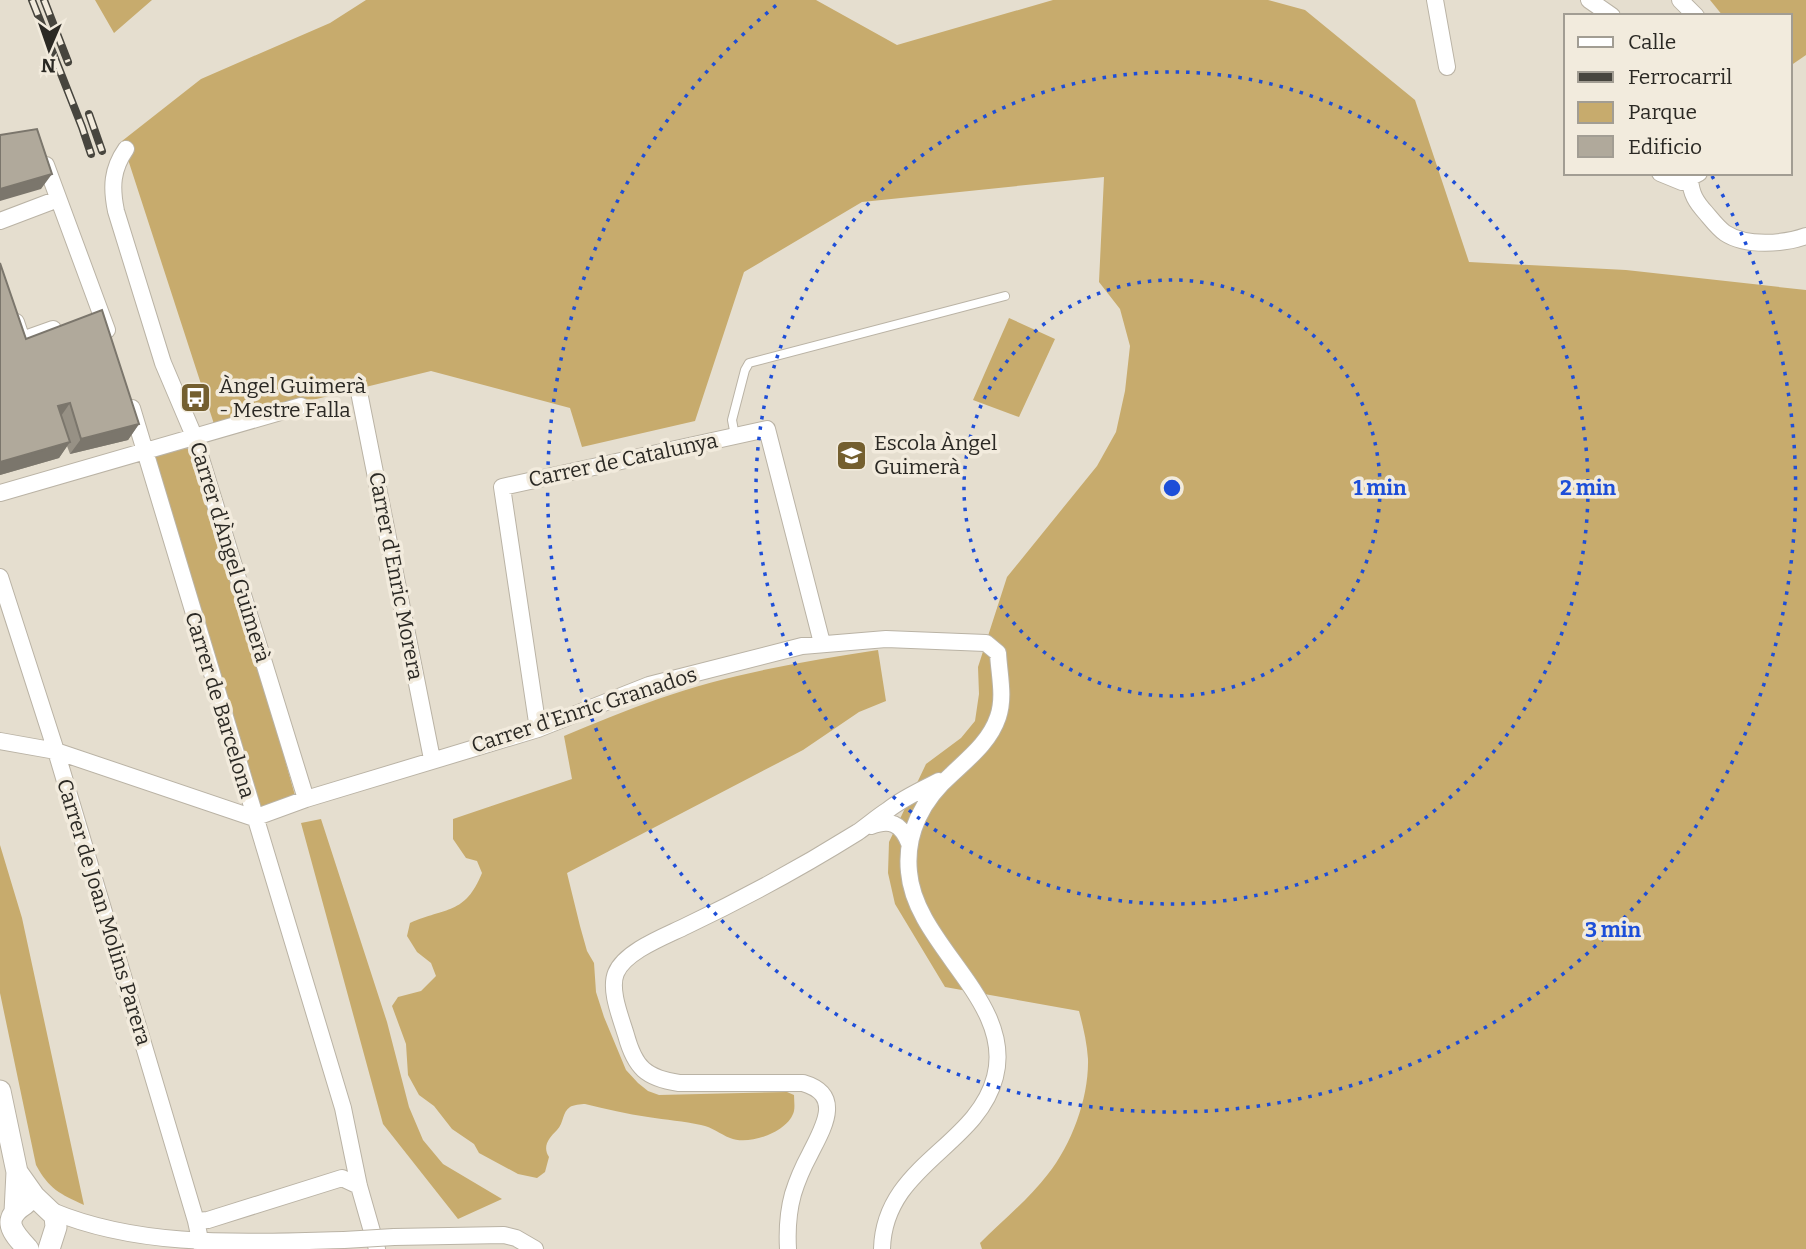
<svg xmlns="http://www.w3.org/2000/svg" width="1806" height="1249" viewBox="0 0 1806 1249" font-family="Bitter,serif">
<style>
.green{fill:#c7ab6d}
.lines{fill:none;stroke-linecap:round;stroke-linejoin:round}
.lane-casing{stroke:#bab3a5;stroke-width:10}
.street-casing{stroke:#bab3a5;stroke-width:18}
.secondary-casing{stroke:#bab3a5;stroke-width:23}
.lane{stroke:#fff;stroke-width:8}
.street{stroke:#fff;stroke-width:16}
.secondary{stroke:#fff;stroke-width:21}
.rail-casing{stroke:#47453e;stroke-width:8}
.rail{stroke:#f2ebdd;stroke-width:5;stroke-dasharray:16;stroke-linecap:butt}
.street-bridge-casing{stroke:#bab3a5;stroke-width:18;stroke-linecap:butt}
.street-bridge{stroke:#fff;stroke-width:16}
.wall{fill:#979185}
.shaded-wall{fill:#7b766c}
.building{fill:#b0a99b;stroke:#7b766c;stroke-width:2}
.ring{fill:none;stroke:#1d4ed8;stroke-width:3.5;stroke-dasharray:3.5 7}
.labels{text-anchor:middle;stroke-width:7;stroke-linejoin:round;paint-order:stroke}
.poi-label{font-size:21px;fill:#2b2924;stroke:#f2ebdd;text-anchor:start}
.street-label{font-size:21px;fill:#2b2924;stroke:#f2ebdd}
.centre{fill:#1d4ed8;stroke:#f2ebdd;stroke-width:3.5}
.ring-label{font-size:21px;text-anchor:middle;font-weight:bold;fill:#1d4ed8;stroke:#f2ebdd;stroke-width:7;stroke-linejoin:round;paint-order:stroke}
</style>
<rect width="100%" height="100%" fill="#e5decf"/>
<path class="green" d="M 95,0 L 152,0 L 114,33 Z
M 366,0 L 816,0 L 897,45 L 1053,0 L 1268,0 L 1305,10 L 1415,100 L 1469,262 L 1626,270 L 1806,290 L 1806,1249 L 982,1249 L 980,1243 C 1002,1221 1029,1199 1048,1174 C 1072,1144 1089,1097 1088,1059 C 1087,1043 1083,1026 1079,1011 L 945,987 L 895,904 L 888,873 L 889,842 L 926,764 L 961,738 L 975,721 L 979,694 L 978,667 L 1007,577 L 1097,466 L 1116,432 L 1125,391 L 1130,346 L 1120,309 L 1099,282 L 1104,177 L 862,202 L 744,272 L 695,421 L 582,447 L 570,408 L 431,371 L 214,424 L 122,141 L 201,79 L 330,23 Z
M 1710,0 L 1806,0 L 1806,55 L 1790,66 L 1790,16 L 1723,16 Z
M 1009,318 L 1055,339 L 1019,417 L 973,400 Z
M 194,436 L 296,799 L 256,813 L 143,451 Z
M 878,650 L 886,701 L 859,712 L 803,750 L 567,873 L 580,926 L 587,951 L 594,963 L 596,992 L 604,1017 L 626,1070 L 638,1083 L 648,1091 L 659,1095 L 787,1092 L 794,1095 C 794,1100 795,1106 794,1111 C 789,1132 749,1146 730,1138 C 720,1134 712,1127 701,1125 C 684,1121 666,1120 648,1117 C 627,1114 606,1109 585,1104 C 581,1104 573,1105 570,1107 C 562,1112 564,1123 557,1130 C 549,1138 542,1146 549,1157 L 545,1172 L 537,1178 L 518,1174 L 479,1153 L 474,1144 L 452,1129 L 434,1106 L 419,1095 L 408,1075 L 406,1044 L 392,1006 L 398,997 L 421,991 L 436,976 L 431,963 L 417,952 L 407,936 L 410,923 C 446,907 465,915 482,873 L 477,861 L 466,858 L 453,839 L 453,819 L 572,779 L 564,736 C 595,723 627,710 658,699 C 729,674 805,661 878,650 Z
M 321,819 L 387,1022 L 409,1107 L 423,1140 L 443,1164 L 502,1199 L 458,1219 L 383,1124 L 301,823 Z
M 0,845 L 22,918 L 84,1205 C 60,1194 49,1189 36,1165 L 0,993 Z"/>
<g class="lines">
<defs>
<path id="lane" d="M 735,436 L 732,420 L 745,370 L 749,363 L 1005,296"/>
<path id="street" d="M 1435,0 L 1447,67
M 1589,0 L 1612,16
M 1680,0 L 1696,16
M 126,149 C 112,169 111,187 116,211 L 163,363 L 194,436 L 306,799
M 46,165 L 107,330
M 1660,173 L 1682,182 L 1699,173
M 1690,179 C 1691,194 1696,202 1706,213 C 1712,220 1718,228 1725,233 C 1746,247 1784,244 1806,236
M 0,221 L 58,199
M 16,322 L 22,340 L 53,329
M 359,392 L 432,759
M 132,408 L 343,1108 L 359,1186 L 377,1249
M 0,493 L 301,406
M 0,577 L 56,751 L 196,1221 L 202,1249
M 538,729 L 502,487 L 767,429 L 822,643
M 0,741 L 56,751 L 254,818
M 254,818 L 306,799 L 538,729 L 649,685 L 802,646 L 886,639 L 986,643 L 998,653 C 999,674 1005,697 998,717 C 990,741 970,757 952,774 C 923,799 905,833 909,872 C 915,945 1015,1001 995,1077 C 977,1147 884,1165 882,1249
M 871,826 C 890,819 901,823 909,843
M 52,1211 C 143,1249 247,1242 344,1240
M 196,1221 L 208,1220 L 342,1178 L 359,1186
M 394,1237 L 504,1235 L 516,1238 L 535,1249
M 788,1249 C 787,1231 788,1212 793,1194 C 797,1181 803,1167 810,1154 C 823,1128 844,1095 803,1083 L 679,1083 C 646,1078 635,1068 626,1035 C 621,1018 609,990 616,973 C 625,951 666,936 686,926 C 745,898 802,867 858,832 C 868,825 877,817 888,810 C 903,798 921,790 939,781"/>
<path id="secondary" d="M 0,1091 L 17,1172 L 15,1212
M 17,1172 L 34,1196 L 55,1216 L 56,1227 L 49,1249
M 25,1204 C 0,1220 13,1233 28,1249"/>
</defs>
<use href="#lane" class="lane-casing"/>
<use href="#street" class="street-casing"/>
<use href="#secondary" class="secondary-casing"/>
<use href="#lane" class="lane"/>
<use href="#street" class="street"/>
<use href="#secondary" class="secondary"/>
<defs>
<path id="rail" d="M 32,0 L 82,127 L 91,154
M 44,0 L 68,62
M 89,114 L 102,151"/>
</defs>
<use href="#rail" class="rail-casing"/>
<use href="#rail" class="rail"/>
<defs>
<path id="street-bridge" d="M 344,1240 L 394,1237"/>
</defs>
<use href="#street-bridge" class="street-bridge-casing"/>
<use href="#street-bridge" class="street-bridge"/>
</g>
<path class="wall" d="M 0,263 L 26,339 L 139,424 L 128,440 L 70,454 L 67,446 L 59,458 L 0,475 Z"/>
<path class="shaded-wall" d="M 52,174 L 41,189 L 0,201 L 0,189 Z
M 70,403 L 59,419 L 58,406 Z
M 139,424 L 128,440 L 70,454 L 81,439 Z
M 70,442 L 59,458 L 0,475 L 0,462 Z"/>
<path class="building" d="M 37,129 L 52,174 L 0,189 L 0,135 Z
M 0,263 L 26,339 L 102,310 L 139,424 L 81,439 L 70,403 L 58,406 L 70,442 L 0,462 Z"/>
<g class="ring">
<circle cx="1172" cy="488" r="208"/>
<circle cx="1172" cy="488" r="416"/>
<path d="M1712 176A624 624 0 1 1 779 3"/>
</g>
<defs>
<symbol id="bus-square" viewBox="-11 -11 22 22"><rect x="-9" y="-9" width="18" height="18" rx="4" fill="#745f2f" stroke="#f2ebdd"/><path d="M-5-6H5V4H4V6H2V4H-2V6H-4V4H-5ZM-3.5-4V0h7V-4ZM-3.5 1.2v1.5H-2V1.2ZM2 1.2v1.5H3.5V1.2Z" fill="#fff"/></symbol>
<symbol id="school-square" viewBox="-11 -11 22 22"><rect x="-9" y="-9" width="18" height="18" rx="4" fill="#745f2f" stroke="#f2ebdd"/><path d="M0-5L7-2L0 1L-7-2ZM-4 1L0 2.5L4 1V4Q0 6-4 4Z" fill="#fff"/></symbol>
</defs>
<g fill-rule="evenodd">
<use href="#bus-square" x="178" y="380" width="35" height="35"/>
<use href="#school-square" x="834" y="438" width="35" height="35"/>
</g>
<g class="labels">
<g class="poi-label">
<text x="219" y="393">Àngel Guimerà<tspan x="219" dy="24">- Mestre Falla</tspan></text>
<text x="874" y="450">Escola Àngel<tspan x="874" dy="24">Guimerà</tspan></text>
</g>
<g class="street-label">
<text transform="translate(623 460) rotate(-12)" y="7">Carrer de Catalunya</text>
<text transform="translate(230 552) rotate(73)" y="7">Carrer d'Àngel Guimerà</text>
<text transform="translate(396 576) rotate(79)" y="7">Carrer d'Enric Morera</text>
<text transform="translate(220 705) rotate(73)" y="7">Carrer de Barcelona</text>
<text transform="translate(584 710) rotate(-18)" y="7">Carrer d'Enric Granados</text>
<text transform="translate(104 912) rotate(73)" y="7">Carrer de Joan Molins Parera</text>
</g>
</g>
<circle cx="1172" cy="488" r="10" class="centre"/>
<g class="ring-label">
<text x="1380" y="495">1 min</text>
<text x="1588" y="495">2 min</text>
<text x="1613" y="937">3 min</text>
</g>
<rect x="1564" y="14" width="228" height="161" fill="#f2ebdd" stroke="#a29d93" stroke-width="2"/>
<rect x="1578" y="37" width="35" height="10" fill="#ffffff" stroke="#a29d93" stroke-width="2"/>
<text x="1628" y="49" font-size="21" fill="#2b2924">Calle</text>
<rect x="1578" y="72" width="35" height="10" fill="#47453e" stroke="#a29d93" stroke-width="2"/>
<text x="1628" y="84" font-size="21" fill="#2b2924">Ferrocarril</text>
<rect x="1578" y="102" width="35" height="21" fill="#c7ab6d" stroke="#a29d93" stroke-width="2"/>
<text x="1628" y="119" font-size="21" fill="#2b2924">Parque</text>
<rect x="1578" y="136" width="35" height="21" fill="#b0a99b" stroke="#a29d93" stroke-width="2"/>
<text x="1628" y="154" font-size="21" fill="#2b2924">Edificio</text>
<g transform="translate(49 49) rotate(182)" stroke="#f2ebdd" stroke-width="5" paint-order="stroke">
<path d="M0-5L12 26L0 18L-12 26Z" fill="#2b2924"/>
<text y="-10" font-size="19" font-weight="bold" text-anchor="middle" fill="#2b2924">N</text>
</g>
</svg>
